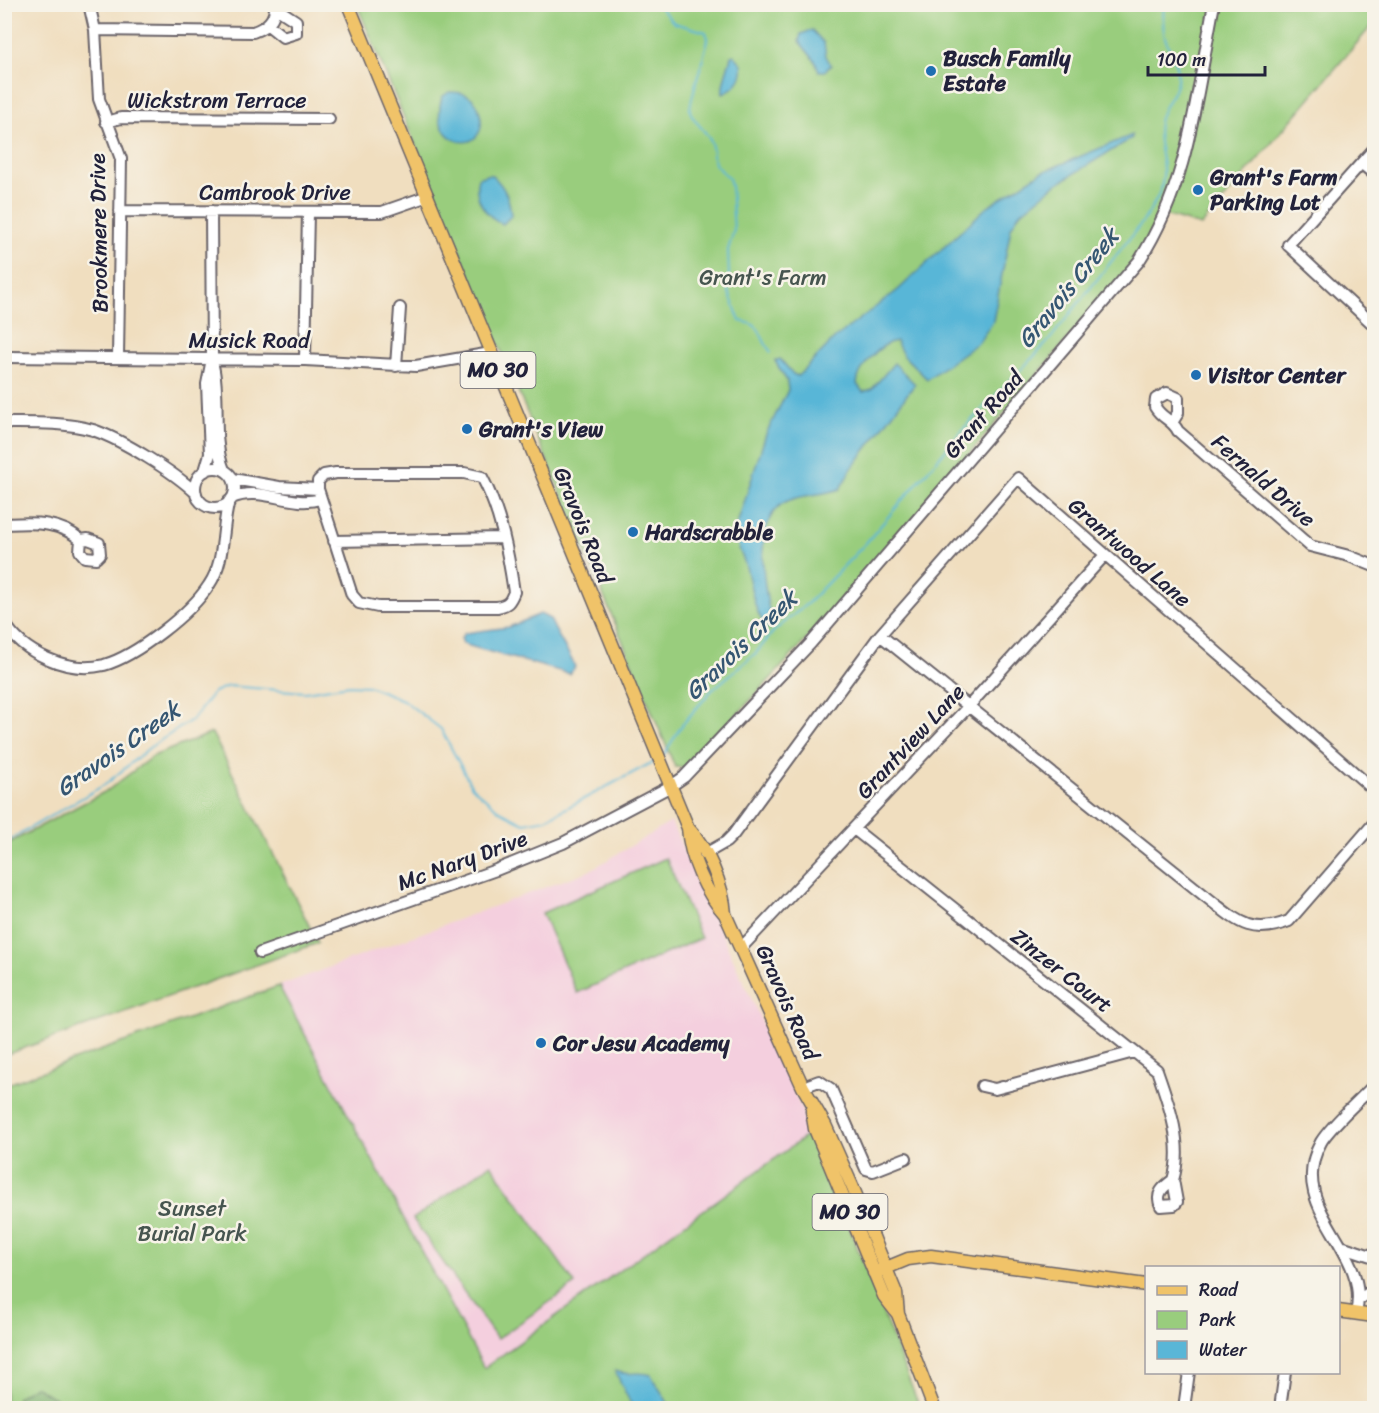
<svg xmlns="http://www.w3.org/2000/svg" width="1379" height="1413" viewBox="0 0 1379 1413" font-family="Sriracha,sans-serif">
<style>
.built{fill:#f4cfde}
.green{fill:#99cd7d;stroke:#5e785c;stroke-width:1.5}
.forest{fill:#7ab06c;stroke:#4e6954;stroke-width:1.5}
.water{fill:#59b6d7;stroke:#3e6c89;stroke-width:1.5}
.lines{fill:none;stroke-linecap:round;stroke-linejoin:round}
.stream{stroke:#59b6d7;stroke-width:2}
.minor-casing{stroke:#6a6469;stroke-width:14}
.major-casing{stroke:#6a6469;stroke-width:15}
.minor{stroke:#fff;stroke-width:10}
.major{stroke:#f0c369;stroke-width:12}
.poi-dot{fill:#1f6fb2;stroke:#f7f3e8;stroke-width:2}
.labels{text-anchor:middle;stroke-width:5;stroke-linejoin:round;paint-order:stroke}
.shield{fill:#f7f3e8;stroke:#62616f;stroke-width:1.5}
.shield-label{font-size:21px;font-weight:bold;fill:#22223b}
.poi-label{font-size:22px;font-weight:bold;fill:#22223b;stroke:#f7f3e8;text-anchor:start}
.street-label{font-size:22px;fill:#22223b;stroke:#f7f3e8}
.park-label{font-size:22px;fill:#46554f;stroke:#f7f3e8}
.water-label{font-size:24px;font-style:italic;fill:#355672;stroke:#f7f3e8}
</style>
<rect width="100%" height="100%" fill="#f7f3e8"/>
<filter id="ink" filterUnits="userSpaceOnUse"><feTurbulence type="fractalNoise" baseFrequency=".0167" numOctaves="2"/><feDisplacementMap in="SourceGraphic" scale="12" xChannelSelector="R" yChannelSelector="G"/><feConvolveMatrix kernelMatrix="1 2 1 2 8 2 1 2 1" color-interpolation-filters="sRGB"/></filter>
<filter id="wash" filterUnits="userSpaceOnUse"><feTurbulence type="fractalNoise" baseFrequency=".008" numOctaves="4" result="noise"/><feDisplacementMap in="SourceGraphic" scale="24" xChannelSelector="R" yChannelSelector="G"/><feGaussianBlur stdDeviation="1.35" result="paint"/><feColorMatrix in="noise" values="0 0 0 0 0 0 0 0 0 0 0 0 0 0 0 0 0 1.4 0 .05"/><feComposite in="paint" operator="in"/></filter>
<g filter="url(#wash)">
<rect width="100%" height="100%" fill="#f0debf"/>
<path class="built" d="M 671,822 L 812,1132 L 484,1368 L 279,986 L 589,871 Z"/>
<path class="green" d="M 1374,4 L 1374,23 L 1201,226 L 1161,214 L 1134,262 C 987,432 843,607 686,768 L 675,767 L 357,5 Z
M 212,733 L 318,943 L 5,1055 L 5,845 L 108,790 L 153,756 Z
M 666,858 L 701,938 L 577,993 L 542,913 Z
M 279,986 L 484,1368 L 812,1132 L 920,1408 L 5,1408 L 5,1085 Z
M 491,1164 L 575,1284 L 497,1339 L 413,1219 Z"/>
<path class="forest" d="M 35,1386 L 70,1408 L 15,1408 L 17,1397 Z"/>
<path class="water" d="M 812,30 L 824,43 L 826,56 L 831,65 L 825,71 L 819,71 L 815,61 L 799,41 L 801,34 Z
M 734,55 L 742,64 C 744,78 736,88 723,93 C 721,83 729,67 731,56 Z
M 449,92 C 463,92 475,95 479,110 C 494,157 426,151 442,97 Z
M 1132,135 L 1132,138 L 1055,185 L 1019,214 L 1011,228 L 993,321 L 979,342 L 927,379 L 903,355 L 896,341 C 880,343 858,368 857,384 L 863,392 L 872,389 L 894,363 L 915,384 L 852,468 L 840,489 C 823,495 806,494 790,500 C 750,514 764,588 771,620 L 769,629 C 753,614 752,587 746,567 C 742,554 736,545 735,531 L 766,434 L 788,390 L 787,381 L 775,361 L 780,359 L 793,374 L 798,376 L 836,337 L 898,290 L 988,206 L 1040,173 Z
M 486,175 L 492,175 C 505,187 510,199 511,216 L 503,224 C 485,216 473,198 478,178 Z
M 540,614 L 550,619 C 557,636 568,650 575,667 L 570,674 L 476,648 L 463,644 L 461,638 L 465,633 L 509,627 Z
M 615,1371 C 630,1377 639,1370 651,1375 L 671,1408 L 633,1408 Z"/>
<g class="lines">
<path class="stream" d="M 657,4 L 674,23 L 706,32 L 708,39 C 706,51 688,105 690,111 C 693,121 704,129 709,138 C 714,147 712,156 715,165 L 729,178 L 731,186 L 734,230 L 728,250 L 729,274 L 726,285 L 740,321 C 765,325 757,335 771,352
M 663,756 L 682,725 L 712,690 L 756,653 L 773,632 L 809,602 L 865,544 L 966,426 L 1047,343 L 1144,220 C 1154,205 1165,188 1163,169 C 1162,152 1155,136 1160,118 C 1164,102 1180,90 1177,72 C 1176,59 1168,49 1165,37 C 1162,26 1163,15 1164,4
M 4,843 L 106,784 L 149,748 L 193,719 L 214,692 L 228,686 L 305,692 L 349,685 L 369,686 L 403,700 L 441,729 L 472,787 L 500,811 L 524,823 L 546,819 L 655,761"/>
</g>
</g>
<g filter="url(#ink)">
<g class="lines">
<defs>
<path id="minor" d="M 89,4 L 95,30 L 99,99 L 121,159 L 118,358
M 268,25 L 283,37 L 296,33 L 296,21 L 276,8
M 95,30 L 253,32 C 267,27 276,19 275,4
M 106,122 L 121,118 L 329,119
M 1374,149 L 1288,245 L 1374,325
M 1362,164 L 1374,174
M 120,211 L 382,212 L 428,196
M 4,357 L 305,360 L 416,366 L 491,353
M 305,360 L 308,212
M 213,366 C 221,399 211,438 224,470
M 396,366 L 400,308
M 1173,421 L 1178,413 L 1178,398 L 1167,393 L 1156,399 L 1155,407 C 1162,419 1172,419 1178,431 L 1310,546 L 1349,556 L 1374,566
M 4,423 C 33,423 65,422 93,430 C 123,440 174,472 196,493
M195 488a20 20 0 1 1 40 0a20 20 0 1 1-40 0Z
M 205,471 L 210,454 L 207,384 L 212,359 L 211,211
M 336,473 L 464,473 L 482,477 C 501,513 508,552 514,592 C 510,602 508,605 497,607 L 378,607 L 359,603 L 352,595 L 318,489 L 318,481 L 324,475 Z
M 233,479 L 279,487 L 318,489
M 232,498 C 260,485 291,508 320,499
M 4,524 C 32,523 58,520 81,540 L 88,539 L 99,543 L 100,554 L 96,558 L 85,557 L 80,551 L 81,540
M 334,541 L 504,538
M 4,622 C 22,653 68,674 104,665 C 136,656 191,613 209,585 C 226,560 221,529 229,501
M 880,635 L 1205,896 C 1235,919 1249,937 1289,921 L 1374,823
M 854,829 L 1157,1070 C 1169,1104 1184,1145 1173,1180 C 1163,1187 1155,1194 1161,1206 L 1174,1205 L 1177,1202 L 1173,1180
M 705,854 L 726,842 L 733,835 L 880,635 L 1018,478 L 1374,790
M 741,948 L 968,707 L 1104,556
M 260,953 L 496,870 L 563,843 L 671,786 L 684,777 L 811,643 L 1139,261 C 1190,182 1196,95 1214,4
M 982,1086 L 995,1089 L 1134,1052
M 803,1087 L 819,1081 L 831,1089 L 866,1169 L 873,1171 L 906,1158
M 1344,1247 L 1374,1257
M 1360,1299 L 1374,1289
M 1356,1313 C 1372,1249 1284,1209 1321,1142 C 1330,1126 1360,1100 1374,1085
M 1184,1408 L 1189,1372
M 1280,1408 L 1285,1372"/>
<path id="major" d="M 348,4 L 688,828 C 690,857 705,892 725,914
M 688,828 C 708,849 723,885 725,914 L 803,1087 L 825,1125 L 853,1188 L 896,1293 L 898,1314 L 934,1408
M 812,1111 L 815,1129 L 884,1296 L 898,1314
M 874,1273 L 908,1259 L 931,1256 L 1146,1285
M 1338,1311 L 1374,1316"/>
</defs>
<use href="#minor" class="minor-casing"/>
<use href="#major" class="major-casing"/>
<use href="#minor" class="minor"/>
<use href="#major" class="major"/>
</g>
</g>
<g class="poi-dot">
<circle cx="931" cy="71" r="6"/>
<circle cx="1198" cy="190" r="6"/>
<circle cx="1196" cy="375" r="6"/>
<circle cx="467" cy="429" r="6"/>
<circle cx="633" cy="532" r="6"/>
<circle cx="541" cy="1043" r="6"/>
</g>
<g class="labels">
<g class="shield">
<rect x="460.5" y="352" width="75" height="36" rx="4.5"/>
<rect x="812.5" y="1194" width="75" height="36" rx="4.5"/>
</g>
<g class="shield-label">
<text x="498" y="377">MO 30</text>
<text x="850" y="1219">MO 30</text>
</g>
<g class="poi-label">
<text x="943" y="66">Busch Family<tspan x="943" dy="25">Estate</tspan></text>
<text x="1210" y="185">Grant's Farm<tspan x="1210" dy="25">Parking Lot</tspan></text>
<text x="1208" y="383">Visitor Center</text>
<text x="479" y="437">Grant's View</text>
<text x="645" y="540">Hardscrabble</text>
<text x="553" y="1051">Cor Jesu Academy</text>
</g>
<g class="street-label">
<text x="217" y="108">Wickstrom Terrace</text>
<text x="275" y="200">Cambrook Drive</text>
<text transform="translate(98 233) rotate(-91)" y="8">Brookmere Drive</text>
<text x="249" y="348">Musick Road</text>
<text transform="translate(983 414) rotate(-49)" y="8">Grant Road</text>
<text transform="translate(1264 480) rotate(41)" y="8">Fernald Drive</text>
<text transform="translate(584 525) rotate(68)" y="8">Gravois Road</text>
<text transform="translate(1130 552) rotate(41)" y="8">Grantwood Lane</text>
<text transform="translate(910 741) rotate(-47)" y="8">Grantview Lane</text>
<text transform="translate(462 860) rotate(-20)" y="8">Mc Nary Drive</text>
<text transform="translate(1062 970) rotate(38)" y="8">Zinzer Court</text>
<text transform="translate(788 1002) rotate(66)" y="8">Gravois Road</text>
</g>
<g class="park-label">
<text x="763" y="285">Grant's Farm</text>
<text x="192" y="1216">Sunset<tspan x="192" dy="25">Burial Park</tspan></text>
</g>
<g class="water-label">
<text transform="translate(1068 288) rotate(-51)" y="8">Gravois Creek</text>
<text transform="translate(741 645) rotate(-44)" y="8">Gravois Creek</text>
<text transform="translate(118 749) rotate(-35)" y="8">Gravois Creek</text>
</g>
</g>
<rect width="1379" height="1413" fill="none" stroke="#f7f3e8" stroke-width="24"/>
<rect x="1145" y="1266" width="195" height="108" fill="#f7f3e8" stroke="#a29fa3" stroke-width="1.5"/>
<rect x="1157" y="1286" width="30" height="9" fill="#f0c369" stroke="#a29fa3" stroke-width="1.5"/>
<text x="1199" y="1296" font-size="18" fill="#22223b">Road</text>
<rect x="1157" y="1311" width="30" height="18" fill="#99cd7d" stroke="#a29fa3" stroke-width="1.5"/>
<text x="1199" y="1326" font-size="18" fill="#22223b">Park</text>
<rect x="1157" y="1341" width="30" height="18" fill="#59b6d7" stroke="#a29fa3" stroke-width="1.5"/>
<text x="1199" y="1356" font-size="18" fill="#22223b">Water</text>
<path d="M1148 66v9h117v-9" fill="none" stroke="#22223b" stroke-width="3"/>
<text x="1157" y="66" font-size="18" fill="#22223b" stroke="#f7f3e8" stroke-width="4.5" paint-order="stroke">100 m</text>
</svg>
